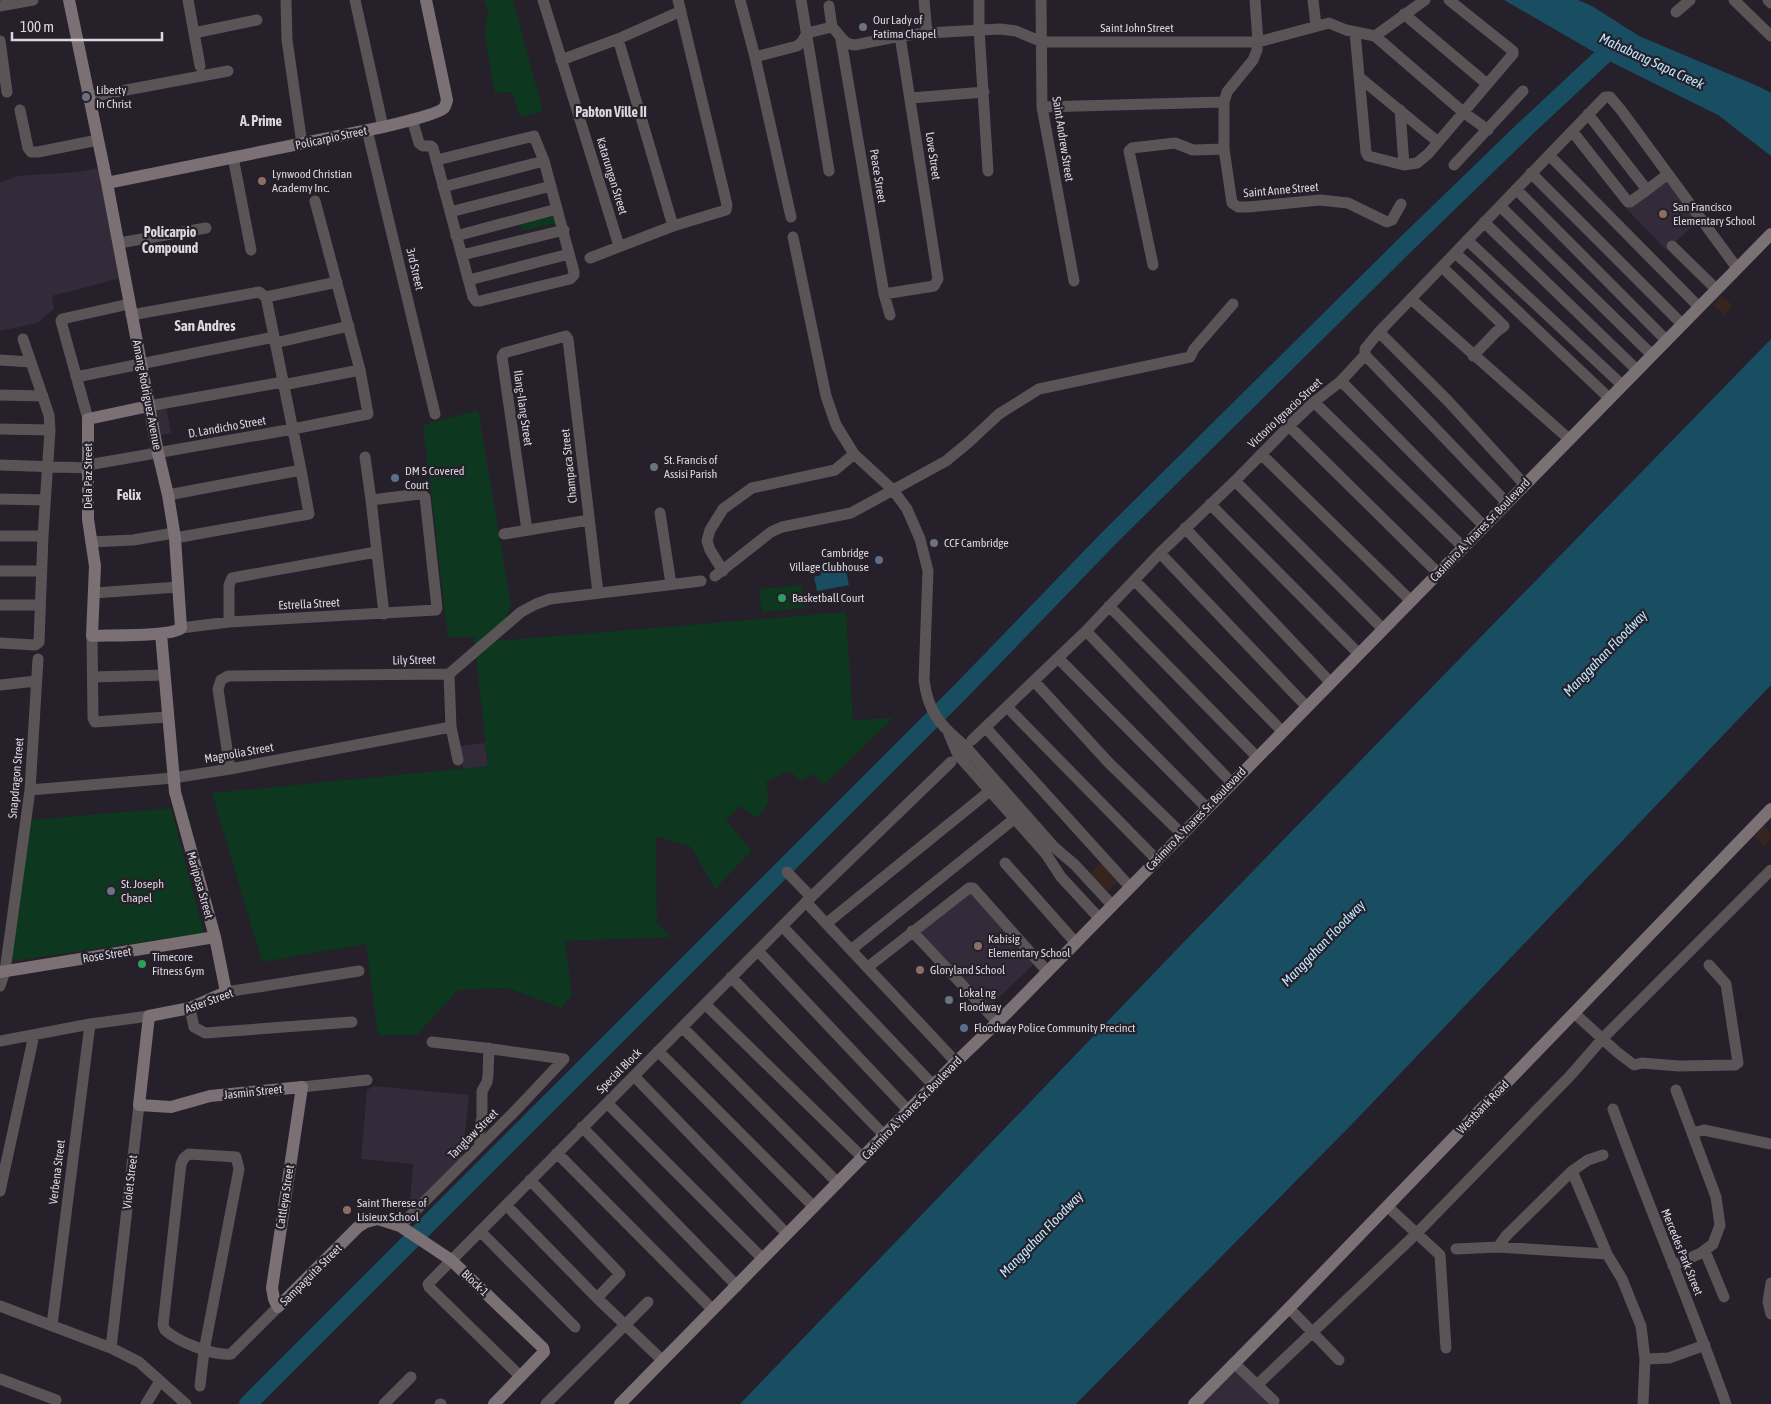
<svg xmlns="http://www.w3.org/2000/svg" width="1771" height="1404" viewBox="0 0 1771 1404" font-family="'Asap Condensed',sans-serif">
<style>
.commercial{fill:#37241f}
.built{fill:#332b3a}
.green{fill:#0d371e}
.water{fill:#184d62}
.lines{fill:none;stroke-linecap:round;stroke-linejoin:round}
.river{stroke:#184d62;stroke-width:18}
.street{stroke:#5b5456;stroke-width:11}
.secondary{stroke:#7b7073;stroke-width:12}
.worship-dot{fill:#6b7280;stroke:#25202a;stroke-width:2}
.education-dot{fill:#8d6e63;stroke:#25202a;stroke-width:2}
.service-dot{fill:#5c6f8a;stroke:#25202a;stroke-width:2}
.leisure-dot{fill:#2e9e5b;stroke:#25202a;stroke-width:2}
.labels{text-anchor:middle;stroke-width:4.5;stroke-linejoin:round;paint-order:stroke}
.poi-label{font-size:12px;fill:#dad7de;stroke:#25202a;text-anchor:start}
.street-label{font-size:12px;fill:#dad7de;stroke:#25202a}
.water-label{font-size:14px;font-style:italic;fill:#bbe8fe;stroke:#25202a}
.neighbourhood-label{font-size:14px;font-weight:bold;fill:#dad7de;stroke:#25202a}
.quarter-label{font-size:15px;font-weight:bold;fill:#dad7de;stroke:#25202a}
</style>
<rect width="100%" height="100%" fill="#25202a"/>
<path class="commercial" d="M 1721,296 L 1733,305 L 1725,315 L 1713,305 Z
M 1764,826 L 1771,833 L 1771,839 L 1764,846 L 1754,837 Z
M 1103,860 L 1120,879 L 1108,891 L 1090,873 Z"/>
<path class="built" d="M 99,168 L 121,278 L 52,296 L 54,309 L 37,323 L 0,331 L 0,183 L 17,176 L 77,172 Z
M 1668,176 L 1699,221 L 1666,250 L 1625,207 Z
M 166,405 L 171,433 L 156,436 L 151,408 Z
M 485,743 L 488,766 L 463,769 L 461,746 Z
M 971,890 L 1036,962 L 990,1006 L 919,930 Z
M 374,1086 L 469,1095 L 462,1160 L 409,1213 L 413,1164 L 361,1159 L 367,1090 Z
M 1237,1367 L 1274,1404 L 1201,1404 Z"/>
<path class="green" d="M 484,0 L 513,0 L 543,111 L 520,117 L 512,92 L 495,93 L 485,35 L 488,10 Z
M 552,208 L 556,223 L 522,231 L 518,216 Z
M 478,410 L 511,606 L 496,641 L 846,612 L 853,720 L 893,718 L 824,785 L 813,774 L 801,781 L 789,771 L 766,782 L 769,802 L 757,818 L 740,806 L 726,820 L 752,851 L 715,889 L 691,847 L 656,836 L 657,923 L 671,937 L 565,941 L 572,996 L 561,1008 L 507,988 L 458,990 L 417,1035 L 378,1035 L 366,944 L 262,962 L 212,793 L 488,766 L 474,637 L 448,637 L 423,425 Z
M 802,585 L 804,608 L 762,612 L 759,589 Z
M 171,808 L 204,933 L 12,961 L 29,820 Z"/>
<path class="water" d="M 1504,0 L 1578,0 L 1592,6 L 1639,36 L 1760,87 L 1771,93 L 1771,156 L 1718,115 L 1613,63 Z
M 1771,339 L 1771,685 L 1355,1121 L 1076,1404 L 740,1404 L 1179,947 Z
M 841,566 L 842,572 L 846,571 L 849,585 L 817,591 L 814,577 L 821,575 L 820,570 Z"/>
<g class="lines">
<path class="river" d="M 248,1404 L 961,691 L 1109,538 L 1400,250 L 1525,129 L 1614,46"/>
<path class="street" d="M 188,0 L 200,66
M 286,0 L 287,40 L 302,144
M 355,0 L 383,127
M 543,0 L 619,246
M 740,0 L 755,57 L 791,217
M 801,0 L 829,171
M 924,0 L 927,33
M 979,0 L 979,29 L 988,171
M 1041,0 L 1042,107 L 1074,281
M 1255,0 L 1258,42 L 1257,50 L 1253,60 L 1227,92 L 1224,102 L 1224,149 L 1232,203 L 1238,207 L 1248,207 L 1320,200 L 1348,203 L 1387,222 L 1392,220 L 1401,204
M 1313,0 L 1316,26
M 1734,0 L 1771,36
M 1768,0 L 1771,3
M 0,6 L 33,0
M 829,6 L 832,27
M 1676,12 L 1690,0
M 1404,14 L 1487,84
M 832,27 C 841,35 842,44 855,45 L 900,36 L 927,33 L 1000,29 L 1016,31 L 1042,42 L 1258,42 L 1329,23 L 1346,30 L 1375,36 L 1463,112 L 1488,130
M 1355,32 L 1366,152 L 1368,156 L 1404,165 L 1417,163 L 1428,154 L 1513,54 L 1513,51 L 1449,0
M 194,33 L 257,20
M 1375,36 L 1425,0
M 618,39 L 673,226
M 841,40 L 884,294 L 890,315
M 0,41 L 7,92
M 755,57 L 797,46 L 802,42 L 807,33 L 832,27
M 561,60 L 618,39 L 681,11
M 1359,77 L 1438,142
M 89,97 L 228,71
M 911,98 L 984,92
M 1042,107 L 1224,102
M 20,110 L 28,148 L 31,152 L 38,152 L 98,140
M 1400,110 L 1404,165
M 1588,114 L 1647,190 L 1668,174
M 412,119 L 419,143 L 423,146 L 431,146 L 433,148 L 473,297 L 476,301 L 480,301 L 570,279 L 574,275 L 574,272 L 544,161 L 534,136 L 437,160
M 367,130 L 435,414
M 1572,131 L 1628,202 L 1630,202 L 1647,190
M 1549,155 L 1699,307
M 233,157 L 251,250
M 1454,165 L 1523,91
M 1531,173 L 1682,324
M 443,187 L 544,161
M 1516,189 L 1666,340
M 1500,206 L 1652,355
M 450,212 L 551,186
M 1484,222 L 1637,370
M 456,236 L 557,209
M 793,237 L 826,396 L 836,425 L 854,454 L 893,490 L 907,509 L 920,539 L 928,571 L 924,680 C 928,713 941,726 965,746 L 1054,847 L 1075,865 L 1112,905
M 1467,240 L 1622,385
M 119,243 L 206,228
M 1672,246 L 1716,289
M 1455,253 L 1470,266 L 1609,398
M 462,255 L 564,230
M 590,258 L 673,226 L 726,210 L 727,205 L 678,0
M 1153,265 L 1129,151 L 1132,148 L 1175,143 L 1193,150 L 1224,149
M 1442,267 L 1504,326 L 1496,332 L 1473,356
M 469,280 L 569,254
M 884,294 L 934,286 L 938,279 L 900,36
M 1411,299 L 1569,439
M 131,315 L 259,292 L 266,297 L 337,282
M 1379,332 L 1449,402 L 1525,485
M 275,343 L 349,326
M 1365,355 L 1507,503
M 0,360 L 30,362
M 76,377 L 274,337
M 1341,381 L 1484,526
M 283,385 L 360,370
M 0,395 L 43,396
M 1314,402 L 1463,547
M 149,406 L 283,382
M 88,419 L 61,321 L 62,319 L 129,304
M 1289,426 L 1438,573
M 0,429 L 50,430
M 1261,454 L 1411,601
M 365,457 L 371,500 L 384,614
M 0,465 L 88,468
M 88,465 L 293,429 L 368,414 L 360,370 L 315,201
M 1235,481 L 1383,629
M 168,495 L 301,470
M 0,499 L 45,500
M 1210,504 L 1359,654
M 660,513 L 671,584
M 1185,528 L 1330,682
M 527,530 L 502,357 L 504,353 L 566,336 L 568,339 L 598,593
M 504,534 L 589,520
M 0,536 L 43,536
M 175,538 L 309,514 L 301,470 L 266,297
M 91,542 L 133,540 L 174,533
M 1160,553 L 1307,707
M 0,571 L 41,571
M 723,571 L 710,550 L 707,541 L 710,530 L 723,509 L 752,488 L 835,470 L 854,454
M 715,576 L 771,532 L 782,527 L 851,513 L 893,490 L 946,461 L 969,442 L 999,414 L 1039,389 L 1190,357 L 1194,349 L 1233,304
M 1135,581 L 1282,731
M 94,593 L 178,587
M 0,605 L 40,605
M 1109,606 L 1257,757
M 229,622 L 229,585 L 232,578 L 376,552
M 181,628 L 229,622 L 436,610 L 437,608 L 425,497 L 420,494 L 371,500
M 1086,631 L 1232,783
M 92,636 L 93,718 L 95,722 L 167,717
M 0,643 L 35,645 L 39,642 L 43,536 L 50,430 L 49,415 L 23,339
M 1058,658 L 1207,808
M 449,674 L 451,727 L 458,760
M 93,677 L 164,675
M 1034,681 L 1108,762 L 1182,834
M 0,685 L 36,681
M 1007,707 L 1157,860
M 986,728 L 1130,887
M 949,734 L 958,755 L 1046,854 L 1061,877 L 1099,918
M 972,740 L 1086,631 L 1160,553 L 1235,481 L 1289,426 L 1314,402 L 1341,381 L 1365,355 L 1365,349 L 1379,332 L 1605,97 L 1610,97 L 1621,110 L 1737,268
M 230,769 L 218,689 L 221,680 L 228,676 L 449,674 L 521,612 L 536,604 L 550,599 L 701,581
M 30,790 L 173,778 L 230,769 L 451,727
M 1005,863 L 1075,942
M 787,872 L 811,897
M 806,902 L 956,1062
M 827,923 L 986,794
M 782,926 L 934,1086
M 912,931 L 997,1022
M 852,949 L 1009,823
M 758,951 L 909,1111
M 868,967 L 969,888 L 973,888 L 1047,971
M 731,977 L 885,1136
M 0,986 L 5,971 L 30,790 L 38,659
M 226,992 L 359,971
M 705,1004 L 863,1158
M 190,1008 L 194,1027 L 205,1033 L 352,1022
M 1574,1013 L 1617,1052 L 1634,1065 L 1642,1063 L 1679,1066 L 1735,1065 L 1738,1063 L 1726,984 L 1709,965
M 682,1027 L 838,1183
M 0,1041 L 90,1024 L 149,1016
M 432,1042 L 485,1048 L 564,1059
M 658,1051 L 814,1207
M 634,1076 L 787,1234
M 302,1087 L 367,1080
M 607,1103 L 763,1259
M 1613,1109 C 1649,1208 1691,1305 1726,1404
M 582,1127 L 737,1286
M 1692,1133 L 1704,1130 L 1771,1144
M 483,1143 L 479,1141 L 478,1137 L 482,1117 L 482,1091 L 487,1082 L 488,1075 L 489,1048
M 557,1153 L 713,1310
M 1572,1171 L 1607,1254 L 1622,1279 L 1641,1326 L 1645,1359 L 1643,1404
M 530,1180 L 620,1274 L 597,1298
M 0,1191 L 34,1035
M 506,1205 L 597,1298 L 663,1361
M 1387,1206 L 1440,1255 L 1446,1348
M 400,1226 L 515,1111 L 564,1059
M 480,1231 L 575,1327
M 1498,1247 L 1506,1236 L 1572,1171 L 1588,1160 L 1603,1155
M 1456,1249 L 1498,1247 L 1607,1254
M 1705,1251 L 1724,1297
M 1673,1266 L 1701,1253 L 1713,1244 L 1720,1225 L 1716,1197 L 1676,1090
M 1771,1283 L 1768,1302 L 1771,1314
M 0,1306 L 111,1348 L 139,1362 L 186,1404
M 1289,1308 L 1339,1360
M 52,1325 L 90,1024
M 111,1348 L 139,1105
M 1645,1359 L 1669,1358 L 1705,1345
M 1234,1363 L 1274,1401
M 521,1377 L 429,1287 L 428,1284 L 806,902 L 951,762
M 0,1379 L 56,1400
M 1257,1385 L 1416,1234 L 1570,1076 L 1603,1038 L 1771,870
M 200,1386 L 204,1351 L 239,1169 L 236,1157 L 189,1154 L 184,1158 L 181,1164 L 163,1325 L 165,1330 C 178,1342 214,1356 231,1354 L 278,1307
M 146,1404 L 160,1381
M 384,1404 L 411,1377
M 440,1404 L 441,1404
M 546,1404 L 648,1302"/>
<path class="secondary" d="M 69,0 L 107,183 L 158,453 L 168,495 L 175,538 L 181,628 C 171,637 108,635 92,636 L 95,566 L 88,519 L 88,419 L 149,406
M 107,183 L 383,127 C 395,124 437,115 444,108 C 446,105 446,104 447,100 L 426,0
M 161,634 L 175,792 L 215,937 L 226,992 L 190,1008 L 149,1016 L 139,1105 L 171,1107 L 210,1096 L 302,1087 L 272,1288 L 274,1299 L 278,1307 L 358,1227 L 366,1222 L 378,1219 L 400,1226 L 451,1260 L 543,1348 L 544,1352 L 494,1404
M 0,972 L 215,937
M 620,1404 L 956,1062 L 1006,1014 L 1771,234
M 1194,1404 L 1289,1308 L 1771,809"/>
</g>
<g class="worship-dot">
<circle cx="863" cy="27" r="5"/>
<circle cx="86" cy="97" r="5"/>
<circle cx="654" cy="467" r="5"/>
<circle cx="934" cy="543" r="5"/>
<circle cx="111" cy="891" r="5"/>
<circle cx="949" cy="1000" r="5"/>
</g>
<g class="education-dot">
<circle cx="262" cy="181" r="5"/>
<circle cx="1663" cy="214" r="5"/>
<circle cx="978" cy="946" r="5"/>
<circle cx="920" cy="970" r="5"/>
<circle cx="347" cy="1210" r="5"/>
</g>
<g class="service-dot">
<circle cx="395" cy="478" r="5"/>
<circle cx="879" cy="560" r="5"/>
<circle cx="964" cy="1028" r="5"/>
</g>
<g class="leisure-dot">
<circle cx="782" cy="598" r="5"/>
<circle cx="142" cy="964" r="5"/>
</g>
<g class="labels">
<g class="poi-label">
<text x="873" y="24">Our Lady of<tspan x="873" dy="14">Fatima Chapel</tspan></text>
<text x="96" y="94">Liberty<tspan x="96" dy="14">In Christ</tspan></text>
<text x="272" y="178">Lynwood Christian<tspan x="272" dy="14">Academy Inc.</tspan></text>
<text x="1673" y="211">San Francisco<tspan x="1673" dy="14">Elementary School</tspan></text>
<text x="664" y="464">St. Francis of<tspan x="664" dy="14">Assisi Parish</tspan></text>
<text x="405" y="475">DM 5 Covered<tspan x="405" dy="14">Court</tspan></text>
<text x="944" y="547">CCF Cambridge</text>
<text x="869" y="557" text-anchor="end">Cambridge<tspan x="869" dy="14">Village Clubhouse</tspan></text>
<text x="792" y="602">Basketball Court</text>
<text x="121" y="888">St. Joseph<tspan x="121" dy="14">Chapel</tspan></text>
<text x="988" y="943">Kabisig<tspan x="988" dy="14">Elementary School</tspan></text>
<text x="152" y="961">Timecore<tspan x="152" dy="14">Fitness Gym</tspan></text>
<text x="930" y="974">Gloryland School</text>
<text x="959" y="997">Lokal ng<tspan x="959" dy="14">Floodway</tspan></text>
<text x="974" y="1032">Floodway Police Community Precinct</text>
<text x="357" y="1207">Saint Therese of<tspan x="357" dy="14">Lisieux School</tspan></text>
</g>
<g class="street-label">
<text x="1137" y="32">Saint John Street</text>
<text transform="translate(331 138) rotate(-12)" y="4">Policarpio Street</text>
<text transform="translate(1063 139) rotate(81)" y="4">Saint Andrew Street</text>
<text transform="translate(933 156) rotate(82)" y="4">Love Street</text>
<text transform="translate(612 176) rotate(73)" y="4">Katarungan Street</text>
<text transform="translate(878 176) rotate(81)" y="4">Peace Street</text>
<text transform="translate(1281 190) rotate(-5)" y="4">Saint Anne Street</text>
<text transform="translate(415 269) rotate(77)" y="4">3rd Street</text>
<text transform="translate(147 395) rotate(79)" y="4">Amang Rodriguez Avenue</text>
<text transform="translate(523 408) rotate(82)" y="4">Ilang-Ilang Street</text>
<text transform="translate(1285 413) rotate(-43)" y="4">Victorio Ignacio Street</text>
<text transform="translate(227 427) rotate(-10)" y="4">D. Landicho Street</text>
<text transform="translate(569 466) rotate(-96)" y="4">Champaca Street</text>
<text transform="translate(88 476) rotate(-90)" y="4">Dela Paz Street</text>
<text transform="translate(1480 530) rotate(-46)" y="4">Casimiro A. Ynares Sr. Boulevard</text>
<text transform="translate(309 604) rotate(-3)" y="4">Estrella Street</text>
<text transform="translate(414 660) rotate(-1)" y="4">Lily Street</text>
<text transform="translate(239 753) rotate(-10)" y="4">Magnolia Street</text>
<text transform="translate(16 778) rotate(-85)" y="4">Snapdragon Street</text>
<text transform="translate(1196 819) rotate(-46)" y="4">Casimiro A. Ynares Sr. Boulevard</text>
<text transform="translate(200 885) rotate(74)" y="4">Mariposa Street</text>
<text transform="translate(107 955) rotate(-9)" y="4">Rose Street</text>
<text transform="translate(209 1001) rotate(-20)" y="4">Aster Street</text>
<text transform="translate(619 1071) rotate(-45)" y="4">Special Block</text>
<text transform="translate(253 1092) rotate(-6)" y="4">Jasmin Street</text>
<text transform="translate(1483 1107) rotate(-46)" y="4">Westbank Road</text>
<text transform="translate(912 1108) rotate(-46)" y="4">Casimiro A. Ynares Sr. Boulevard</text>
<text transform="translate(473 1134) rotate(-45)" y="4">Tanglaw Street</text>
<text transform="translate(57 1172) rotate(-83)" y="4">Verbena Street</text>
<text transform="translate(130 1182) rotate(-83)" y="4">Violet Street</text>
<text transform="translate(285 1197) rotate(-81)" y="4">Cattleya Street</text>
<text transform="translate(1682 1252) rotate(68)" y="4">Mercedes Park Street</text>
<text transform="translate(311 1275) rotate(-45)" y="4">Sampaguita Street</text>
<text transform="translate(475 1283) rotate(44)" y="4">Block-1</text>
</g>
<g class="water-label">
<text transform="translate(1652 61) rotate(25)" y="5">Mahabang Sapa Creek</text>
<text transform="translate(1605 653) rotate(-46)" y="5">Manggahan Floodway</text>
<text transform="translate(1323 943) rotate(-46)" y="5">Manggahan Floodway</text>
<text transform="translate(1041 1234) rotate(-46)" y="5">Manggahan Floodway</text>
</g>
<g class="neighbourhood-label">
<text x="611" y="117">Pabton Ville II</text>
<text x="261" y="126">A. Prime</text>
<text x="170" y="237">Policarpio<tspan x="170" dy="16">Compound</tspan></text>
<text x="129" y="500">Felix</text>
</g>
<g class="quarter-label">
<text x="205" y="331">San Andres</text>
</g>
</g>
<path d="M12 32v8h150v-8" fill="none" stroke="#dad7de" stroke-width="2.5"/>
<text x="20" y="32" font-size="15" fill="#dad7de" stroke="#25202a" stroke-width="4" paint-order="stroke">100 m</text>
</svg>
